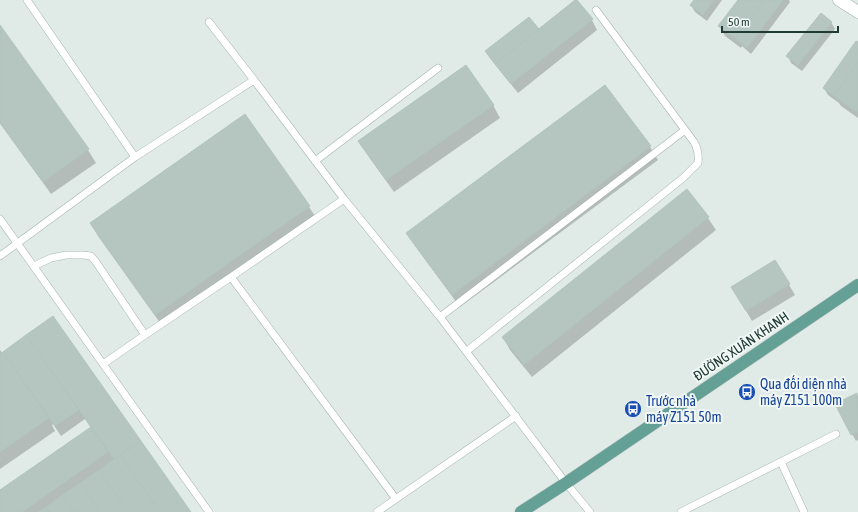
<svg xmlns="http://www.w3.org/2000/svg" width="858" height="512" viewBox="0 0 858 512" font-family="'Asap Condensed',sans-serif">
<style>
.shadow{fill:#0003}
.building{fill:#b5c5c0;stroke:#b2c4be}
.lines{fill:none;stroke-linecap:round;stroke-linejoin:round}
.lane-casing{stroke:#a3b2ae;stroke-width:8}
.secondary-casing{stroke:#9fb6b0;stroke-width:13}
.primary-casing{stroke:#c1c8c7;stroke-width:13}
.lane{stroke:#fff;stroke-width:7}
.secondary{stroke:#fff;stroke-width:12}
.primary{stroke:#64a096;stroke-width:12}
.labels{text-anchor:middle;stroke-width:4;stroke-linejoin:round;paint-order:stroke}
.street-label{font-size:14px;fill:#213a36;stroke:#f0f7f4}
.transit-label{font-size:14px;fill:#164399;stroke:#f0f7f4;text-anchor:start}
</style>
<rect width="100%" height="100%" fill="#e0ebe7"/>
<path class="shadow" d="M 695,0 L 722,0 L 707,21 L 695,12 L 691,5 Z
M 739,0 L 789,0 L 790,2 L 751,54 L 742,46 L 741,48 L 725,36 L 720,26 Z
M 592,20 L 597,30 L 518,93 L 490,58 L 486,51 Z
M 831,22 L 835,29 L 802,71 L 791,63 L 788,56 Z
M 0,26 L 88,150 L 96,163 L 51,194 L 0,123 Z
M 858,44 L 858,118 L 841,106 L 839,103 L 828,95 L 824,88 Z
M 604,86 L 650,147 L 658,160 L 460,307 L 415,246 L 407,234 Z
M 493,105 L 500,118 L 394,192 L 367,154 L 360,141 Z
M 245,116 L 309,207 L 317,219 L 163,327 L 98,236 L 91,224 Z
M 687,191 L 708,218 L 716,230 L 532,377 L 510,350 L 503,337 Z
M 775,261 L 795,295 L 752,321 L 738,297 Z
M 53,318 L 190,512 L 0,512 L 0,491 L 91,428 L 85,419 L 61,436 L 53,424 L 52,425 L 55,431 L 0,469 L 0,350 L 2,353 Z
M 857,394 L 858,396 L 858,440 L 856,441 L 836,405 Z"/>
<path class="building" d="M 575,0 L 577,0 L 593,19 L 511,84 L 495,64 Z
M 694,0 L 714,0 L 703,15 L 690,5 Z
M 738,0 L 764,0 L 735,38 L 718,26 Z
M 764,0 L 783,0 L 747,48 L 735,38 Z
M 821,13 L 832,22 L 798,65 L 786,56 Z
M 529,17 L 539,29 L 495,64 L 485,51 Z
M 0,25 L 89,149 L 43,182 L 0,123 Z
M 856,41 L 858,42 L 858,62 L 834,96 L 823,88 Z
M 858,62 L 858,110 L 857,112 L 834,96 Z
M 466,65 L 494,105 L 386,180 L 358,141 Z
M 605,85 L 651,146 L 452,295 L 406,233 Z
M 245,114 L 310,206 L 155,315 L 90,223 Z
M 687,189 L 709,217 L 524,365 L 502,337 Z
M 775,260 L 790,284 L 746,311 L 731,287 Z
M 53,316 L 141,441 L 114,459 L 26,335 Z
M 26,335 L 79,410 L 55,426 L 3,352 Z
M 3,352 L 49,418 L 0,452 L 0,354 Z
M 857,393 L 858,432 L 851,435 L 835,404 Z
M 91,427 L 108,452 L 22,512 L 0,512 L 0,490 Z
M 141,441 L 191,512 L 160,512 L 120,455 Z
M 120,455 L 160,512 L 128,512 L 99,470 Z
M 99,470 L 128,512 L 101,512 L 80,483 Z
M 80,483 L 101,512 L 74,512 L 62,495 Z
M 62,495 L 74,512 L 50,512 L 46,507 Z
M 46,507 L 50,512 L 38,512 Z"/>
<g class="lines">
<defs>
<path id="lane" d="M 27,0 L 135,157
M 209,22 L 254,80 L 344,199 L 440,317 L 566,483 L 590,512
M 315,161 L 438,68
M 0,219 L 103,364 L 209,512
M 0,256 L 135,157 L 254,80
M 34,266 L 51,258 L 66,255 L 83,255 L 91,256 L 96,262 L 145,335
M 231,277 L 396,499
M 440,317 L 685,130
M 467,351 L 683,178 L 698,163 C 699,155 698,149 694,142 L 596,10
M 103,364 L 145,335 L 231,277 L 344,199
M 781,462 L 804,512
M 377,512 L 516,416
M 681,512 L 836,434"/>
<path id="secondary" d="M 839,0 L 858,12"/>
<path id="primary" d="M 521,512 L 566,483 L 858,285"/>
</defs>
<use href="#lane" class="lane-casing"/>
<use href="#secondary" class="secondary-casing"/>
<use href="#primary" class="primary-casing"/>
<use href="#lane" class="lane"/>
<use href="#secondary" class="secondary"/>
<use href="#primary" class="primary"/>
</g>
<defs>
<symbol id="bus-disc" viewBox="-11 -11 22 22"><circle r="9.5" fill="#1a4fb4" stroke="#f0f7f4"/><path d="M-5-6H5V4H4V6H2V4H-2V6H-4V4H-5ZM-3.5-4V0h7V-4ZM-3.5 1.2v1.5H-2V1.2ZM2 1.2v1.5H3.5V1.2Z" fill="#fff"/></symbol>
</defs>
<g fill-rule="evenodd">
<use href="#bus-disc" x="737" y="382" width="20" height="20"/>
<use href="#bus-disc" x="623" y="399" width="20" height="20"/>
</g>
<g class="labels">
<g class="street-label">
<text transform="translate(741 346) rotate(-34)" y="5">ĐƯỜNG XUÂN KHANH</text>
</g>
<g class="transit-label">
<text x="760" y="389">Qua đối diện nhà<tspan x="760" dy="16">máy Z151 100m</tspan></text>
<text x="646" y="406">Trước nhà<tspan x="646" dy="16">máy Z151 50m</tspan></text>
</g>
</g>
<path d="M722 26v6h116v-6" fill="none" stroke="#213a36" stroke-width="2"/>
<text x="728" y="26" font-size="12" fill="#213a36" stroke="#f0f7f4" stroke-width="3" paint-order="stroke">50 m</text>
</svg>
